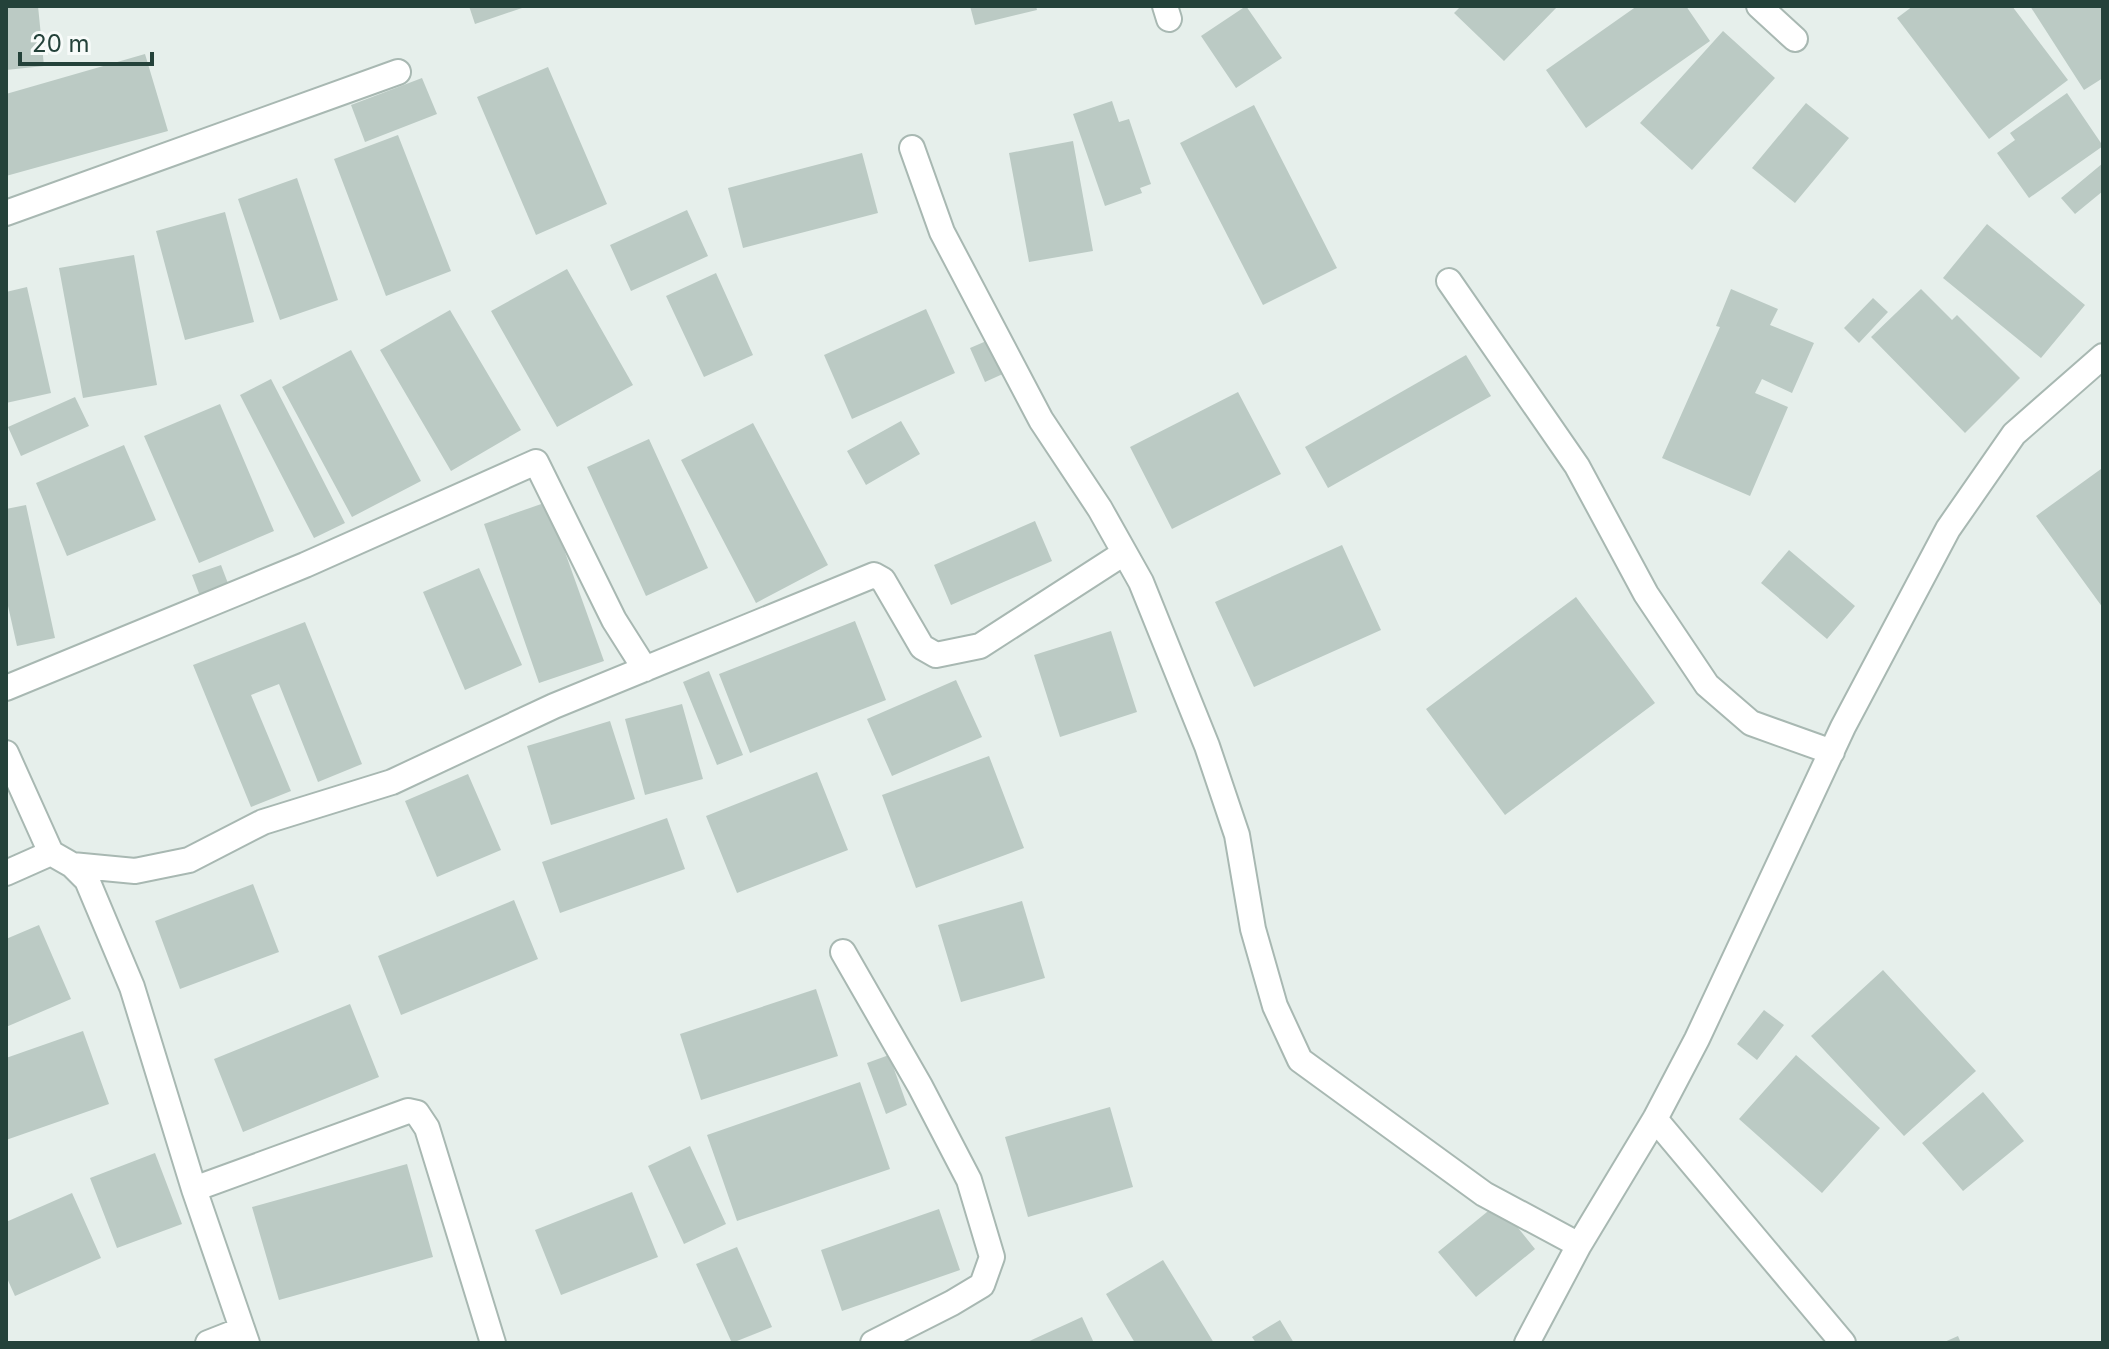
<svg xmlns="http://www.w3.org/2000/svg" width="2109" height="1349" viewBox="0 0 2109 1349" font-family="Inter,sans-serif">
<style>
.building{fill:#bbcac4}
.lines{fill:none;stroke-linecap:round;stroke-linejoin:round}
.minor-casing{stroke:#a8b8b2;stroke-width:28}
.minor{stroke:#fff;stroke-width:24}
</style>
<rect width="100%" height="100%" fill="#e6efeb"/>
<path class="building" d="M 6,6 L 38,6 L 44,66 L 6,70 Z
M 469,6 L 525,6 L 525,7 L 475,24 Z
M 970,6 L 1036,6 L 1037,10 L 975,25 Z
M 1246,6 L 1282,58 L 1236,88 L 1201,36 Z
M 1461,6 L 1558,6 L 1504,61 L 1454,13 Z
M 1637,6 L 1686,6 L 1710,41 L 1586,128 L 1546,70 Z
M 1913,6 L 2012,6 L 2068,80 L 1989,139 L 1897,18 Z
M 2030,6 L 2103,6 L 2103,78 L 2084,90 Z
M 1723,31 L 1775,78 L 1692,170 L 1640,123 Z
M 145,54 L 168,131 L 6,176 L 6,94 Z
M 548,67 L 607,204 L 536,235 L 477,97 Z
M 422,78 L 437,114 L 365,142 L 351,105 Z
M 2067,93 L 2103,146 L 2029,198 L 1997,153 L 2015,140 L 2010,133 Z
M 1112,101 L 1119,122 L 1129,119 L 1151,184 L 1140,188 L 1142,193 L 1105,206 L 1073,114 Z
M 1806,103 L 1849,138 L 1795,203 L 1752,168 Z
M 1254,105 L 1337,268 L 1263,305 L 1180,143 Z
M 398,135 L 451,271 L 386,296 L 334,159 Z
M 1073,141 L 1093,251 L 1029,262 L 1009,153 Z
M 862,153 L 878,213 L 743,248 L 728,188 Z
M 2103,163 L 2103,191 L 2075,214 L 2061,198 Z
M 297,178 L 338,300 L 280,320 L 238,199 Z
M 687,210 L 708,256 L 631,291 L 610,245 Z
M 225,212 L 254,322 L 185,340 L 156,231 Z
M 1987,224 L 2085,305 L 2041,358 L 1943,278 Z
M 134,255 L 157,385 L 83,398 L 59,268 Z
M 567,269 L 633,385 L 557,427 L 491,311 Z
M 716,273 L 753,355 L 704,377 L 666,296 Z
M 27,287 L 51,393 L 6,403 L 6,292 Z
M 1731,289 L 1778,309 L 1770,325 L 1814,343 L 1792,393 L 1762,379 L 1755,393 L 1788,407 L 1750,496 L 1662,458 L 1720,327 L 1716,326 Z
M 1921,289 L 1952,320 L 1957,315 L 2020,378 L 1965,433 L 1871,337 Z
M 1873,298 L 1888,312 L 1859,343 L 1844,328 Z
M 926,309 L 955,373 L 852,419 L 824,355 Z
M 450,310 L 521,430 L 451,471 L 380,350 Z
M 991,339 L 1005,373 L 985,382 L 970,348 Z
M 351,350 L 421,481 L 352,517 L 282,387 Z
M 1466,355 L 1491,396 L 1328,488 L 1305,447 Z
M 271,379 L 345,523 L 314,538 L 240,395 Z
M 1238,392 L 1281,474 L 1172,529 L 1130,447 Z
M 75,397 L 89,426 L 21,456 L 8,427 Z
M 220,404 L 274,531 L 199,563 L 144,436 Z
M 901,421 L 920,454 L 866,485 L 847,451 Z
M 753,423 L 828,565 L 756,603 L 681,460 Z
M 649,439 L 708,568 L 646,596 L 587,467 Z
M 124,445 L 156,520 L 67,556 L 36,483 Z
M 2101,469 L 2103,472 L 2103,608 L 2036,516 Z
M 547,502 L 604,661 L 539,683 L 484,524 Z
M 26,505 L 55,638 L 17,646 L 6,597 L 6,509 Z
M 1035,521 L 1052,561 L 951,605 L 934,565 Z
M 1342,545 L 1381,630 L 1254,687 L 1215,602 Z
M 1789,550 L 1855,606 L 1827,639 L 1761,583 Z
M 221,565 L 229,586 L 200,596 L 192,575 Z
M 479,568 L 522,665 L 465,690 L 423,592 Z
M 1576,597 L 1655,703 L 1505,815 L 1426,709 Z
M 855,621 L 886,700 L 750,753 L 719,674 Z
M 305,622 L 362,764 L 318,782 L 279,684 L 251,695 L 291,791 L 251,807 L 193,665 Z
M 1111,631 L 1137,712 L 1060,737 L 1034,655 Z
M 709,671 L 743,755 L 717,765 L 683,682 Z
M 956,680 L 982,737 L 892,776 L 867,719 Z
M 682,704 L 703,779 L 645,795 L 625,719 Z
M 610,721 L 635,799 L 551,825 L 527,746 Z
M 989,756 L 1024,848 L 916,888 L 882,795 Z
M 817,772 L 848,850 L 737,893 L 706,816 Z
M 468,774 L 501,850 L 437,877 L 405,801 Z
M 667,818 L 685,869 L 560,913 L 542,862 Z
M 253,884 L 279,952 L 180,989 L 155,921 Z
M 514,900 L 538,959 L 401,1015 L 378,956 Z
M 1022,901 L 1045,978 L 961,1002 L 938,925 Z
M 39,925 L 71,999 L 6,1027 L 6,939 Z
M 1883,970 L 1976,1071 L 1904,1136 L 1811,1036 Z
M 816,989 L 838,1056 L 701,1100 L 680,1034 Z
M 350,1004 L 379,1077 L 243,1132 L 214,1059 Z
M 1764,1010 L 1784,1025 L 1757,1060 L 1737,1044 Z
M 83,1031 L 109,1104 L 6,1140 L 6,1058 Z
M 889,1055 L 907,1105 L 886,1114 L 867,1063 Z
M 1796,1055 L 1880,1128 L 1822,1193 L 1739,1119 Z
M 860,1082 L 890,1169 L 737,1221 L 707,1135 Z
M 1983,1092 L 2024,1141 L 1963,1191 L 1922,1143 Z
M 1110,1107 L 1133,1187 L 1028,1217 L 1005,1137 Z
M 690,1146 L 726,1224 L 684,1244 L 648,1166 Z
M 155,1153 L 182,1224 L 117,1248 L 90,1178 Z
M 407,1164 L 433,1257 L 279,1300 L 252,1207 Z
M 632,1192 L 658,1257 L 561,1295 L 535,1230 Z
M 72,1193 L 101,1258 L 15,1296 L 6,1276 L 6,1222 Z
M 1498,1203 L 1535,1249 L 1476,1297 L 1438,1252 Z
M 939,1209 L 960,1270 L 842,1311 L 821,1250 Z
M 737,1247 L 772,1327 L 732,1343 L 696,1264 Z
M 1163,1260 L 1214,1343 L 1135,1343 L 1106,1294 Z
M 1082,1317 L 1094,1343 L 1025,1343 Z
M 1280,1320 L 1294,1343 L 1256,1343 L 1252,1337 Z
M 1958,1336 L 1961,1343 L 1942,1343 Z"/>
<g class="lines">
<defs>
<path id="minor" d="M 1165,6 L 1169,19
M 1759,6 L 1795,39
M 912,148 L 942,232 L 1041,420 L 1100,509 L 1141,582 L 1207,746 L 1237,835 L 1253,929 L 1275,1006 L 1300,1060 L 1484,1194 L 1579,1245
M 6,213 L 398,72
M 1449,281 L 1577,466 L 1646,594 L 1707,685 L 1751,723 L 1832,752
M 6,688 L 305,565 L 536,462 L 614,620 L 645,669
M 6,753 L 51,853 L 72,865 L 87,880 L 132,987 L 194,1189 L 247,1343
M 72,865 L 135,871 L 189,860 L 263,822 L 392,782 L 554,706 L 874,575 L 883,580 L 922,647 L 936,655 L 980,646 L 1124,553
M 6,873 L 51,853
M 843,952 L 920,1086 L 969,1180 L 992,1257 L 982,1285 L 952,1303 L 873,1343
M 1655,1119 L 1843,1343
M 194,1189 L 408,1111 L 417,1113 L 427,1128 L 493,1343
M 208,1343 L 241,1330
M 1527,1343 L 1579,1245 L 1655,1119 L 1697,1039 L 1843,727 L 1948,529 L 2014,434 L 2103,356"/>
</defs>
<use href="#minor" class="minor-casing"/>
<use href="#minor" class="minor"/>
</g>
<rect width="2109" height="1349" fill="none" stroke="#24423a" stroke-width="16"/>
<path d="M20 52v12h132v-12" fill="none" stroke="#24423a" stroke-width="4"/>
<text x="32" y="52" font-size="24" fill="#24423a" stroke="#f7fbf9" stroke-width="6" paint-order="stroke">20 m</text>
</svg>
